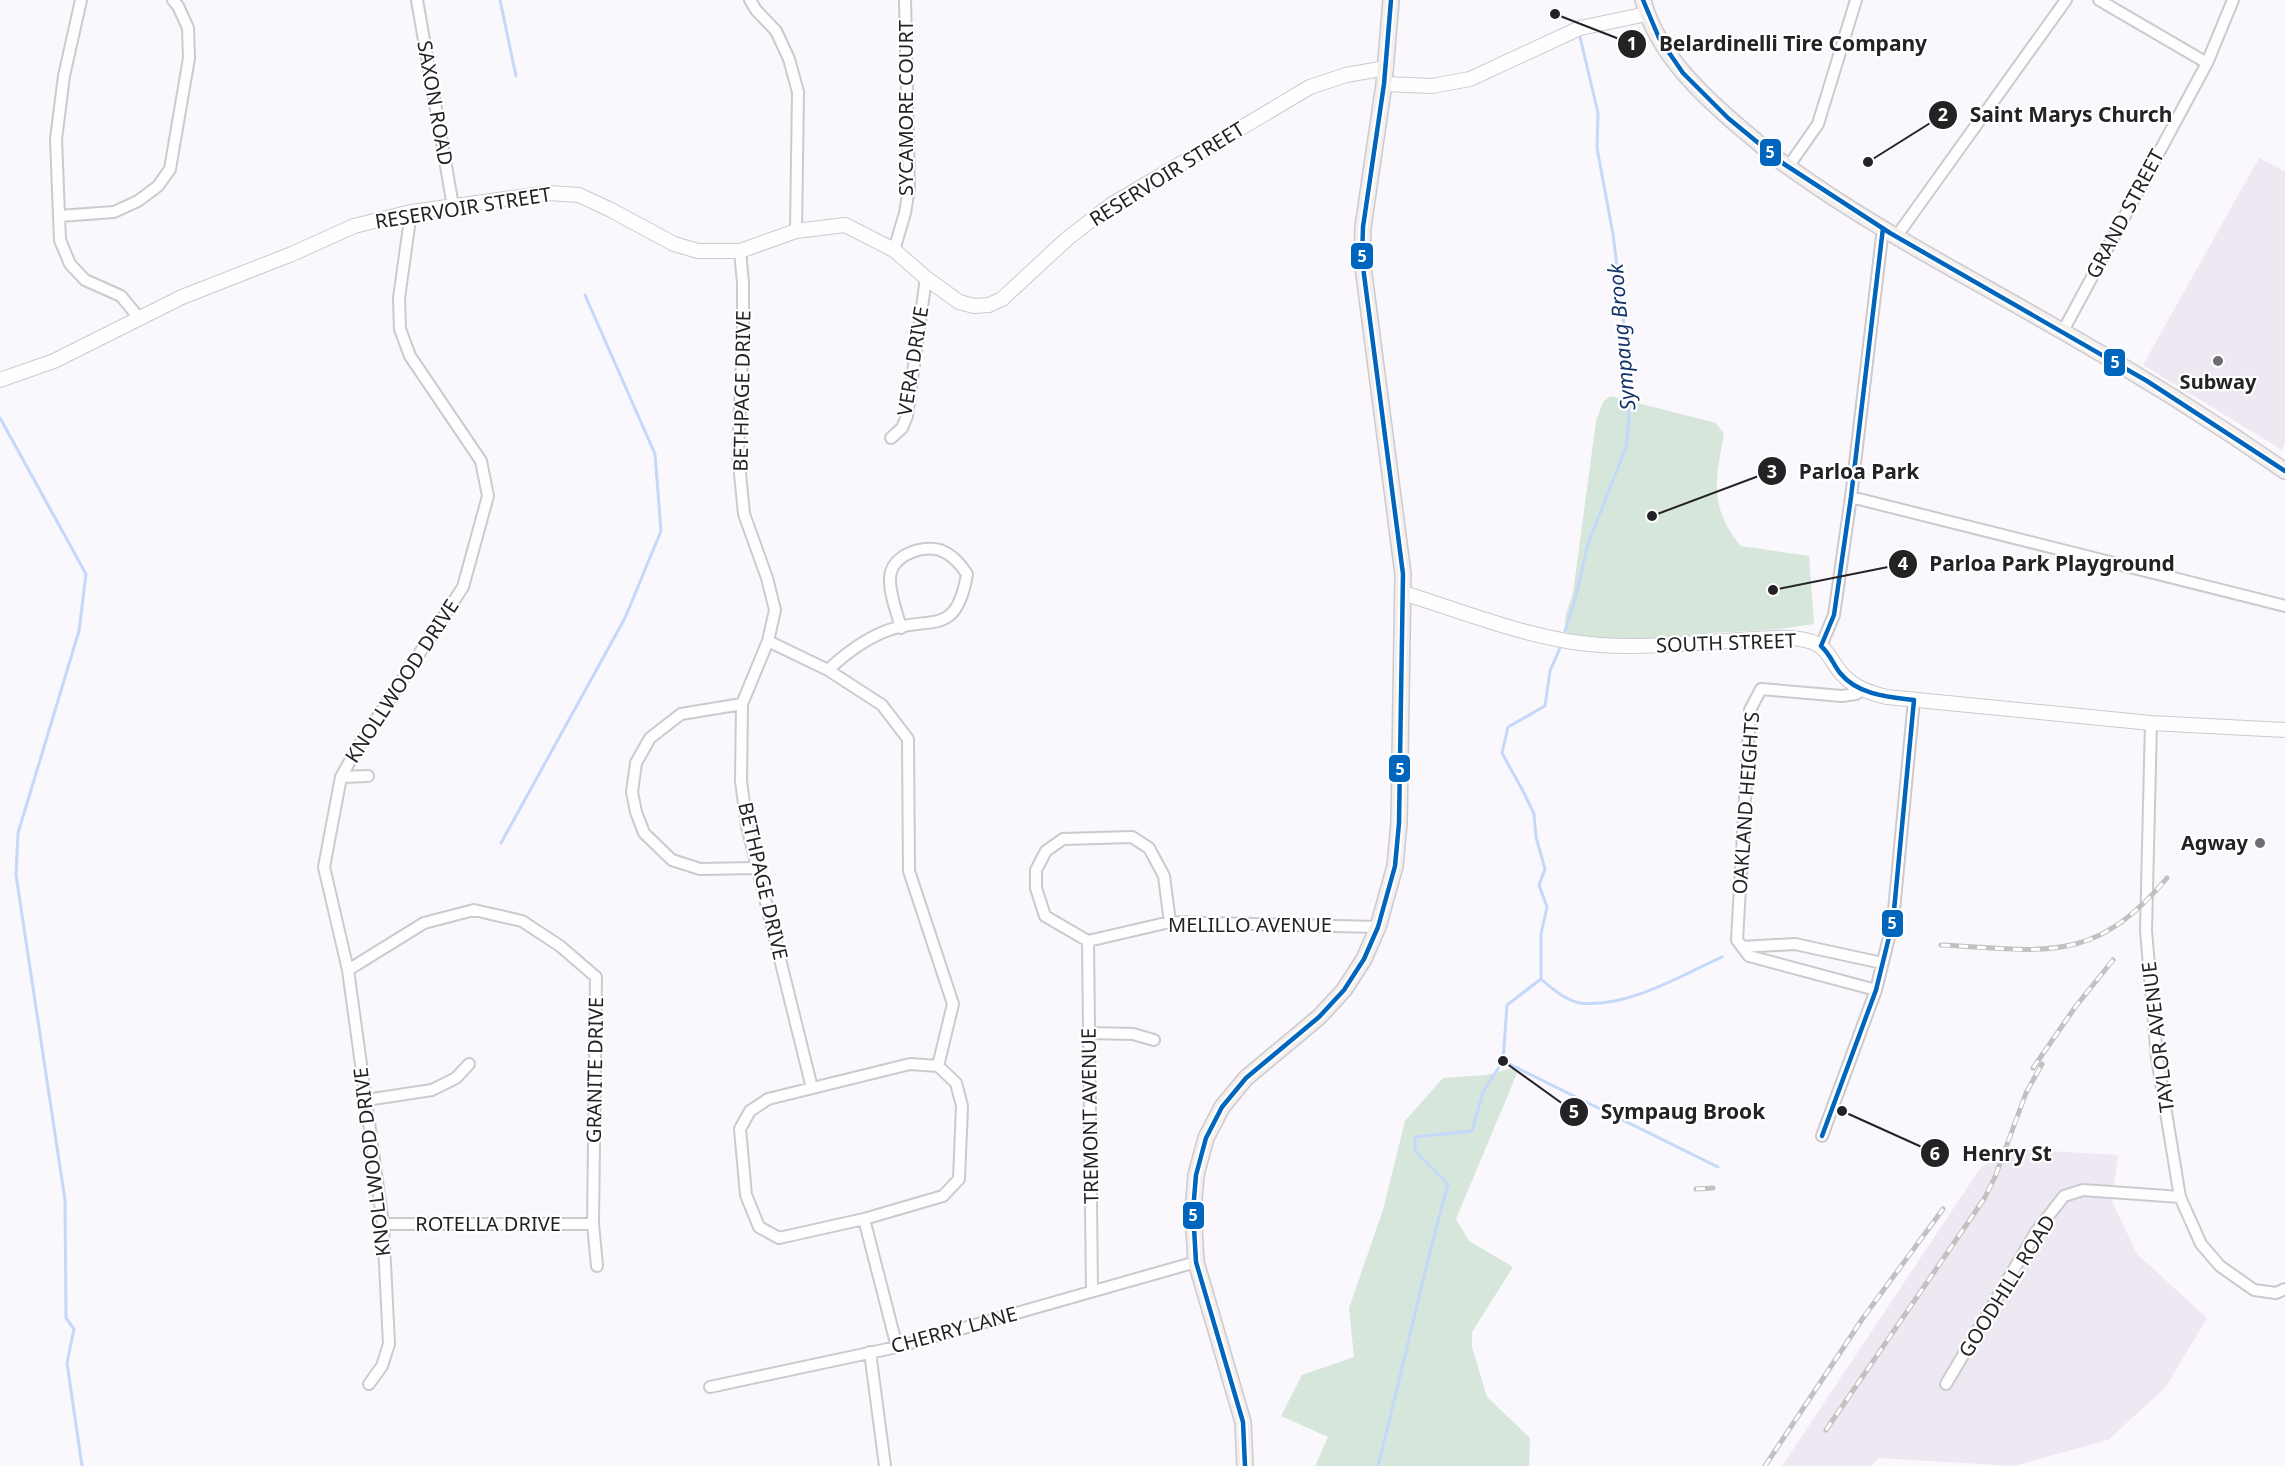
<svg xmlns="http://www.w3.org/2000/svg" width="2285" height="1466" viewBox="0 0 2285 1466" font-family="'Noto Sans',sans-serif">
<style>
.built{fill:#eee8f2}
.green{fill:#d6e6da}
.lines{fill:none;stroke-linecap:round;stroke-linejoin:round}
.stream{stroke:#c4d8fa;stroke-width:3}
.minor-casing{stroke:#cccace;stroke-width:14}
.tertiary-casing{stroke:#cccace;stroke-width:16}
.secondary-casing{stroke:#cccace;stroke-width:18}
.minor{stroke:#fefeff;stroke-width:10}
.tertiary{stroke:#fefeff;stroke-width:14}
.secondary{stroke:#f3efed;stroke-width:15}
.rail-casing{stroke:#c2c1c2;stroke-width:5}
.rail{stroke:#fff;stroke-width:3;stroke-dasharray:9;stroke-linecap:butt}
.bus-1-casing{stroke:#fff;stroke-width:9}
.bus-1{stroke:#0065bd;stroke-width:4.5}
.poi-dot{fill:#6f6d71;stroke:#fff;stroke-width:2}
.labels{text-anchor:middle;stroke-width:4.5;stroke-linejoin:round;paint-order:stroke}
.street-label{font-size:20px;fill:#242225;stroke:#fff}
.poi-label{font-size:20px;font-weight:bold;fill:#242225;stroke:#fff}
.water-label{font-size:21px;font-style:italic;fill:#13336a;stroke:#fff}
.leader{fill:none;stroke:#242225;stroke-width:2}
.callout-dot{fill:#242225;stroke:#fff;stroke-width:2}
.mark-label{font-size:18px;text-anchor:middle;font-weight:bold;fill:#fff}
.callout-label{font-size:21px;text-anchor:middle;font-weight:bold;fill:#242225;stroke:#fff;stroke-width:4.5;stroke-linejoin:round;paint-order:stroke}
.line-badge{stroke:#fff;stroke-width:2}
.badge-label{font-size:16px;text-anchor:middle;font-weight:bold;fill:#fff}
</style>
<rect width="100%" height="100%" fill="#faf7fd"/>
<path class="built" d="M 2259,158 L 2285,171 L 2285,443 L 2282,450 L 2143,365 Z
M 2017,1149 L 2118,1155 L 2112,1201 L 2137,1254 L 2207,1318 L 2165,1388 L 2108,1440 L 2014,1466 L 1879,1458 L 1871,1466 L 1782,1466 L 1981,1167 Z"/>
<path class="green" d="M 1610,396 L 1716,423 L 1724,434 C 1715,481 1709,508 1741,546 L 1809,556 L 1814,624 L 1780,629 L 1712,633 L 1685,638 L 1635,641 L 1569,636 C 1560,624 1569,606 1573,593 L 1596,421 L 1603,402 Z
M 1520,1066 L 1456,1219 L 1469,1241 L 1513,1267 L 1472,1332 L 1472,1347 L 1487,1397 L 1530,1438 L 1529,1466 L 1315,1466 L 1328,1437 L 1281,1416 L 1302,1375 L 1354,1357 L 1349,1308 L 1383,1210 L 1405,1121 L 1443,1078 L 1486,1075 Z"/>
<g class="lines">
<path class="stream" d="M 500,0 L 516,76
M 0,418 L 86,574 L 79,631 L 18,833 L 16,875 L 65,1200 L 66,1318 L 74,1329 L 67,1363 L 82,1466
M 1565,631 L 1575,600 L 1588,544 L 1626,447 L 1629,421 L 1624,324 L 1613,234 L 1597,148 L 1598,113 L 1580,37
M 501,843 L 625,618 L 661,531 L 655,454 L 585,295
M 1541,979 C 1551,988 1566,1001 1580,1003 C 1628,1008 1680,976 1722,957
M 1503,1061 L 1718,1167
M 1378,1466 C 1402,1372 1422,1278 1448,1184 L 1415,1151 L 1415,1137 L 1472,1131 L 1483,1092 L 1503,1061 L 1507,1005 L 1541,979 L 1541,934 L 1547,907 L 1539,885 L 1545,869 L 1536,837 L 1534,814 L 1523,791 L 1502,753 L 1508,727 L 1545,706 L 1550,671 L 1560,648"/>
<defs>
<path id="minor" d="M 81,0 L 64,76 L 56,139 L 60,240 L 70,264 L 85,280 L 121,296 L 139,318
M 417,0 L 453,206
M 750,0 L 756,10 L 776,31 L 789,59 L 798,92 L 796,231
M 2099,0 L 2207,63
M 1788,167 L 1818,124 L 1856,0
M 59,216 L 114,212 L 138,201 L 158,186 L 170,169 L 189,58 L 188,28 L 178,6 L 173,0
M 1896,237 L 2066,0
M 894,250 L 905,213 L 909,188 L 905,0
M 740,251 L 743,283 L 743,336 L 738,453 L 744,514 L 767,578 L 775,610 L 768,641 L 742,704 L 741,781 L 747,826 L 812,1088
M 2063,331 L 2207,63 L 2233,0
M 891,438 L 902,428 L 907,416 L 926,278
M 1851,497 L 2285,606
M 768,641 L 828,670 L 882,705 L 908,739 L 909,871 L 953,1004 L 938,1066
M 1821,646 L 1834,615 L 1851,497 L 1883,228
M 828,670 C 845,654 863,640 886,631 C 929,614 956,640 967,574 C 960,564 953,555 940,550 C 922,545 891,555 890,578 C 889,593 897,613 901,628
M 1862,690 L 1856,694 L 1842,696 L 1761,689 L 1750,710 L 1737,940 L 1749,956 L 1876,990
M 742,704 L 681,714 L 650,738 L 636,763 L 632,792 L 636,812 L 644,833 L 672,860 L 700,869 L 757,868
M 2151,723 L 2146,931 L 2157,1058 L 2180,1197 L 2201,1244 L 2220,1266 L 2254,1290 L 2276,1293 L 2285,1289
M 341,777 L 368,776
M 1088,941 L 1092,1291
M 1088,941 L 1045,916 L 1036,888 L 1036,870 L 1046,851 L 1063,839 L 1132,837 L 1149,848 L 1164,876 L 1170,922
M 1088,941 L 1170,922 L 1378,927
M 1742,947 L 1795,944 L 1882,963
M 348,970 L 424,923 L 474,910 L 522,921 L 560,946 L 596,977 L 593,1224 L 597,1266
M 1089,1033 L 1133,1034 L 1154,1040
M 910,1064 L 938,1066 L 956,1083 L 962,1106 L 959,1179 L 943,1196 L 864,1219 L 779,1238 L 759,1227 L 746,1195 L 740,1129 L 750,1111 L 768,1099 Z
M 366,1100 L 432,1090 L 456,1078 L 469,1064
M 1822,1136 L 1876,990 L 1893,921 L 1914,700
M 864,1219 L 897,1347
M 383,1224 L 593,1224
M 870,1352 L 885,1466
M 369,1384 L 382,1366 L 389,1344 L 383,1224 L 348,970 L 324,867 L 341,777 L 358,747 L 463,587 L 488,496 L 481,461 L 410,356 L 400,329 L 399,298 L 411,212
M 1946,1384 L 2036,1232 L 2064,1196 L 2083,1190 L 2180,1197
M 710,1387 L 897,1347 L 1196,1262"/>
<path id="tertiary" d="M 1384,84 L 1432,86 L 1470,79 L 1580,28 L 1647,14
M 0,380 L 54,361 L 182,297 L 292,254 L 354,226 L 411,212 L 548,193 L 579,195 L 611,210 L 674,244 L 698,251 L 740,251 L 796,231 L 845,225 L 894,250 L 926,278 L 959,302 L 974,306 L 989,305 L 1002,299 L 1068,238 L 1111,205 L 1310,87 L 1346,75 L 1386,68
M 1403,593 C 1465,612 1535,641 1600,645 C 1647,648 1695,643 1741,640 C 1762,639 1788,635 1809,641 C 1829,646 1830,662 1843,675 C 1855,688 1870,693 1887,697 L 2151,723 L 2285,730"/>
<path id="secondary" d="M 1643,0 C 1657,54 1703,96 1744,131 C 1759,143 1774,157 1790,168 C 1876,230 1971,278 2062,331 C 2138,374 2213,421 2285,471
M 1245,1466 L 1243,1422 L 1196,1262 L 1193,1211 L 1196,1175 L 1206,1138 L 1222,1107 L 1246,1078 L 1319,1017 L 1344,990 L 1364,959 L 1378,927 L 1395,866 L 1399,823 L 1403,574 L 1362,259 L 1363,227 L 1384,84 L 1391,0"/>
</defs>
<use href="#minor" class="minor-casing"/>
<use href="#tertiary" class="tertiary-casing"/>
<use href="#secondary" class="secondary-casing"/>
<use href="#minor" class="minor"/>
<use href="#tertiary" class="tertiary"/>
<use href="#secondary" class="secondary"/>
<defs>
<path id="rail" d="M 1941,945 C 2044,950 2093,966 2167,878
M 2033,1068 L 2076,1006 L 2113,960
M 1696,1189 L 1713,1188
M 1826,1430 L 1984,1199 L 1995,1177 L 2026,1093 L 2042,1064
M 1765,1466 L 1863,1318 L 1943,1209"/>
</defs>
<use href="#rail" class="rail-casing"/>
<use href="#rail" class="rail"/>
<defs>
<path id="bus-1" d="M 1643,0 L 1659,38 L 1683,73 L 1728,118 L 1784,164 L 1890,233 L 2147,381 L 2285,471
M 1821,646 L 1834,615 L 1851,497 L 1883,228
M 1821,646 C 1830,654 1833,664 1840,673 C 1858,695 1888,697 1914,700
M 1822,1136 L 1876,990 L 1893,921 L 1914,700
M 1245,1466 L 1243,1422 L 1196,1262 L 1193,1211 L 1196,1175 L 1206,1138 L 1222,1107 L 1246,1078 L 1319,1017 L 1344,990 L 1364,959 L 1378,927 L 1395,866 L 1399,823 L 1403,574 L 1362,259 L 1363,227 L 1384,84 L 1391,0"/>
</defs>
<use href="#bus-1" class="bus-1-casing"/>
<use href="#bus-1" class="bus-1"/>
</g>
<g class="poi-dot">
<circle cx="2218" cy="361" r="6"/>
<circle cx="2260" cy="843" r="6"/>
</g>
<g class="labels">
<g class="street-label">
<text transform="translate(435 103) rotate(80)" y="7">SAXON ROAD</text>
<text transform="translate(906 108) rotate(-90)" y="7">SYCAMORE COURT</text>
<text transform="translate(1167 174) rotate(-32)" y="7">RESERVOIR STREET</text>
<text transform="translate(463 208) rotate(-9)" y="7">RESERVOIR STREET</text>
<text transform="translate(2125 214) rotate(-62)" y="7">GRAND STREET</text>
<text transform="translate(913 361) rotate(-81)" y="7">VERA DRIVE</text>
<text transform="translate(742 391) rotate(-89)" y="7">BETHPAGE DRIVE</text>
<text transform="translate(1726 643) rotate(-2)" y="7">SOUTH STREET</text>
<text transform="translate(402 681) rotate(-57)" y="7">KNOLLWOOD DRIVE</text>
<text transform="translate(1746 803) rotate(-86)" y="7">OAKLAND HEIGHTS</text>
<text transform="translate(763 881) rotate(77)" y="7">BETHPAGE DRIVE</text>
<text x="1250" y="932">MELILLO AVENUE</text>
<text transform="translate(2158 1037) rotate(-97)" y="7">TAYLOR AVENUE</text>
<text transform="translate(595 1070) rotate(-89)" y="7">GRANITE DRIVE</text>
<text transform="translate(1090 1116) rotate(-91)" y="7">TREMONT AVENUE</text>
<text transform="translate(372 1162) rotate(-97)" y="7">KNOLLWOOD DRIVE</text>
<text x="488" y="1231">ROTELLA DRIVE</text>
<text transform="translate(2007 1286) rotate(-58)" y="7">GOODHILL ROAD</text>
<text transform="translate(954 1330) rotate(-15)" y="7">CHERRY LANE</text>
</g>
<g class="poi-label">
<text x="2218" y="389">Subway</text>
<text x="2248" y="850" text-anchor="end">Agway</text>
</g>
<g class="water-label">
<text transform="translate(1622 337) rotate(-95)" y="7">Sympaug Brook</text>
</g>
</g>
<path class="leader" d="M1555 14L1632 44M1868 162L1943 115M1652 516L1772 471M1773 590L1903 564M1503 1061L1574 1112M1842 1111L1935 1153"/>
<g class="callout-dot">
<circle cx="1555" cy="14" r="6"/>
<circle cx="1868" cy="162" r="6"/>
<circle cx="1652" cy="516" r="6"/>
<circle cx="1773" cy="590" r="6"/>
<circle cx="1503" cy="1061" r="6"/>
<circle cx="1842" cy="1111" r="6"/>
<circle cx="1632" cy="44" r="15"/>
<circle cx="1943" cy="115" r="15"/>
<circle cx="1772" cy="471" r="15"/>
<circle cx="1903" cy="564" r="15"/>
<circle cx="1574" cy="1112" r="15"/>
<circle cx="1935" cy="1153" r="15"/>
</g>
<g class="mark-label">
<text x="1632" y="50">1</text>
<text x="1943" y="121">2</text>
<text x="1772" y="478">3</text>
<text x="1903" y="570">4</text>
<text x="1574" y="1118">5</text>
<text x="1935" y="1160">6</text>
</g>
<g class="callout-label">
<text x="1793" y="51">Belardinelli Tire Company</text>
<text x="2071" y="122">Saint Marys Church</text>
<text x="1859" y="479">Parloa Park</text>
<text x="2052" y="571">Parloa Park Playground</text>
<text x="1683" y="1119">Sympaug Brook</text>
<text x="2007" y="1161">Henry St</text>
</g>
<g class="line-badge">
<rect x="1759" y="138" width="23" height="29" rx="6" fill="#0065bd"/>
<rect x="1350" y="242" width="24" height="28" rx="6" fill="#0065bd"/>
<rect x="2103" y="348" width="23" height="29" rx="6" fill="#0065bd"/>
<rect x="1388" y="754" width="23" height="29" rx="6" fill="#0065bd"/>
<rect x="1881" y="909" width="23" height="29" rx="6" fill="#0065bd"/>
<rect x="1182" y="1201" width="23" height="29" rx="6" fill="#0065bd"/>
</g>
<g class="badge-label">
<text x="1770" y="158">5</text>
<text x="1362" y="262">5</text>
<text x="2115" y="368">5</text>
<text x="1400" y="775">5</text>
<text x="1892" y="929">5</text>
<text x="1193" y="1221">5</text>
</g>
</svg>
